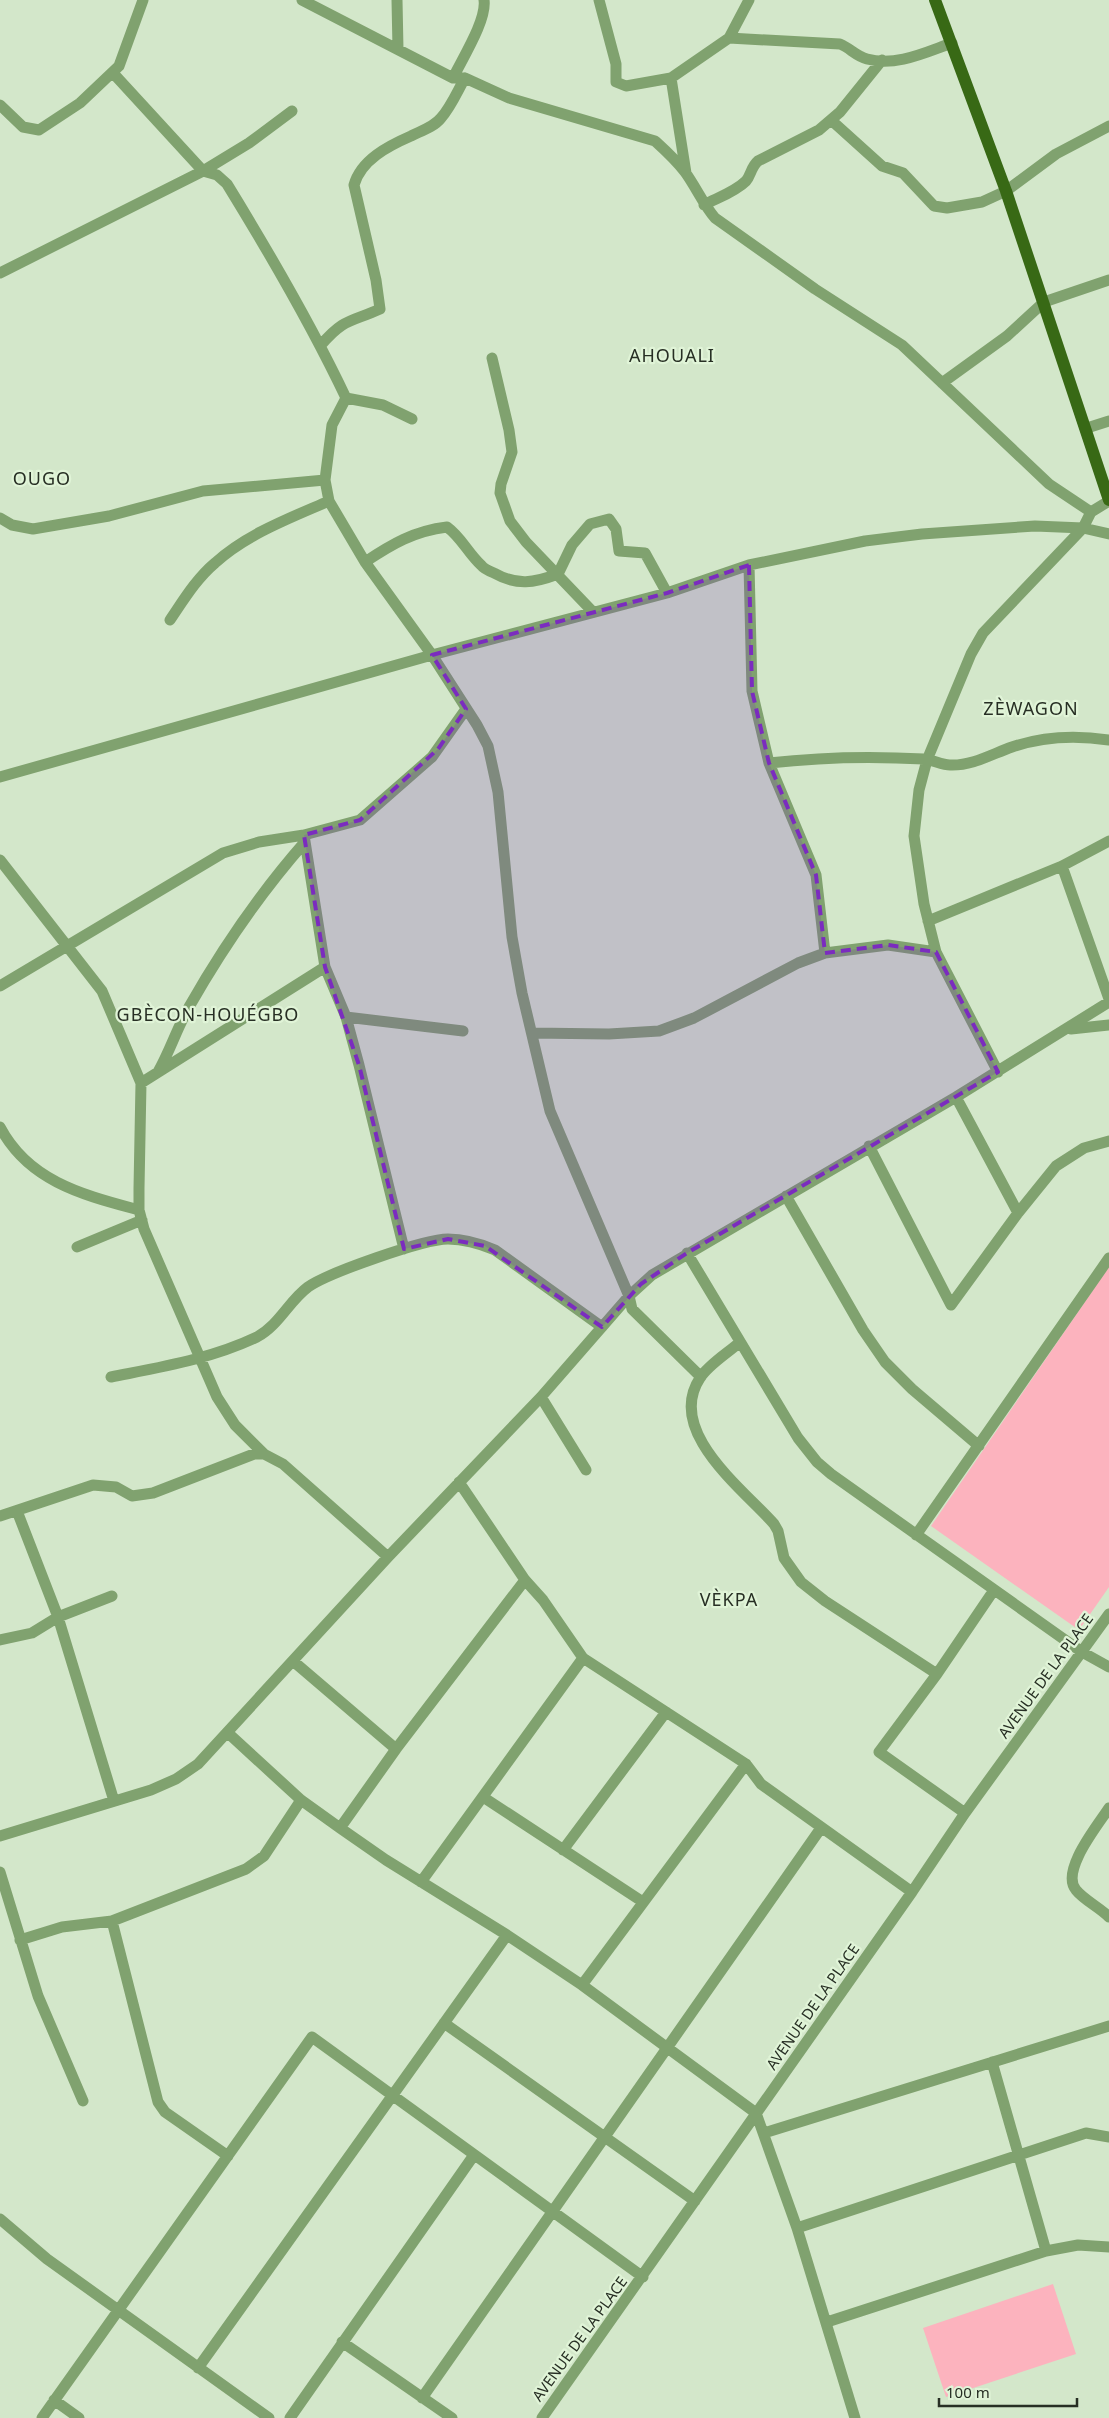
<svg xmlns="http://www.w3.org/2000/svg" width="1109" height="2418" viewBox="0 0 1109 2418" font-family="'Noto Sans',sans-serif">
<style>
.green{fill:#fcb3be}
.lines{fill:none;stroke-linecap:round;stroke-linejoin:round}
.minor{stroke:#80a26f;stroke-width:11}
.major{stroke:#386915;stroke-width:12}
.marked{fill:#7b2cbf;fill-opacity:0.2;stroke:#7b2cbf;stroke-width:4;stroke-dasharray:10 6;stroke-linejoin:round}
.labels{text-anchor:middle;stroke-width:4.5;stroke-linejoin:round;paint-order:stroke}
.street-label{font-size:15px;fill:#272f24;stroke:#e0f4d7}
.quarter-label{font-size:18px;letter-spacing:1px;fill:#272f24;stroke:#e0f4d7}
</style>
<rect width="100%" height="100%" fill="#d3e7ca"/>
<path class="green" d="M 1109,1267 L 1109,1587 L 1079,1630 L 931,1526 Z
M 1053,2284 L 1076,2354 L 946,2397 L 923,2328 Z"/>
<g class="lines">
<path class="minor" d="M 302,0 L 453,78 L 465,78 L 509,98 L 655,141 C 666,151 676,160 685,172 C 696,187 703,204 715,218 L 815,289 L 902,345 L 1049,484 L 1091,512
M 397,0 L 398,49
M 599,0 L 616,64 L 616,82 L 626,86 L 671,78 L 729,38 L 749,0
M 729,38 L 840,44 C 850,48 856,56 867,59 C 896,67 926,52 952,43
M 113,73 L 203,171 L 217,175 L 227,184 C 270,254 311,324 346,398
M 453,78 C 462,59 487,20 484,0
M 671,78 L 686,173
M 0,105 L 23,127 L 39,130 L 80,103 L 119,66 L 143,0
M 831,120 L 882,166 L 903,173 L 934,206 L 947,208 L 982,202 L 1006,191 L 1056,154 L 1109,126
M 704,205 C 717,198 735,192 746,181 C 751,175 751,167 758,161 L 819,130 L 840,112 L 882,60
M 0,273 L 203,171 L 249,143 L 292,111
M 321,345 C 344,318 351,322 380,309 L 376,280 L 354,185 C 361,160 388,146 411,136 C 421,131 434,127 441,118 C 451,107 458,90 465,78
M 492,358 L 509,430 L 512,452 L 501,484 L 500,493 L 510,521 L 526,542 L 593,612
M 942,383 L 1007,336 L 1044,302 L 1109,280
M 412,419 L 383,405 L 346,398 L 332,425 L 325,480 L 329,501 L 365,562 L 432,655 L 477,725 L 488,746 L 498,792 L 512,937 L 522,993 L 550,1111 L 629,1296 L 632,1309 L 701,1377
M 1087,428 L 1109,421
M 0,518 L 12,525 L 33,529 L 109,516 L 203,491 L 325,480
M 365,562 C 392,544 414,531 447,527 C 461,537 468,553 481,565 C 484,569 489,571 494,573 C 517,586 534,583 558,574 L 572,545 L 590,524 L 609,519 L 616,529 L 619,551 L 645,553 L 667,593
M 749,565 L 752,691 L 769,763 L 816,875 L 825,953
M 170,620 C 183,601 196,579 215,563 C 247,534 290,518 329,501
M 769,763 C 821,757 872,756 924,759 C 933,760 942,765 950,765 C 972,766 992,754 1012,747 C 1044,736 1076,735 1109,740
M 0,777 L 432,655 L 667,593 L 749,565 L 865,541 L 922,534 L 1035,526 L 1083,528 L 1109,534
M 304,835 L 325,967 L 346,1017 L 359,1065 L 404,1249
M 0,860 L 102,991 L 141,1083 L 139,1188 L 139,1210 L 144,1229 L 217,1397 L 235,1425 L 264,1454
M 1062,866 L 1109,999
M 928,921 L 1062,866 L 1109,841
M 0,986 L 223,853 L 259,842 L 304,835 L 360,820 L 432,757 L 466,709
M 346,1017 L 463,1031
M 1071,1029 L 1109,1025
M 532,1033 L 609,1034 L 659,1031 L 694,1018 L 798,963 L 825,953 L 888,945 L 936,952
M 158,1072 C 170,1051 177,1028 189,1007 C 222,949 261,892 305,842
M 998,1072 L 936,952 L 924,904 L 914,836 L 919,790 L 927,760 L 971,654 L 983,633 L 1083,528 L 1091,512 L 1109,501
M 141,1083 L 325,967
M 956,1097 L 1018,1213
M 0,1127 C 29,1182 84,1195 139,1210
M 869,1146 L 951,1305 L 1018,1213 L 1056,1166 L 1084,1148 L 1109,1141
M 786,1196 L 863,1330 L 885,1362 L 912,1389 L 979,1446
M 77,1247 L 142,1220
M 687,1253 L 798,1438 L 817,1462 L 831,1474 L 1082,1652 L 1109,1667
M 740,1342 C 728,1353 709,1364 700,1378 C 665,1431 743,1489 774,1524 L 778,1531 L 784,1558 L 801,1582 L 825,1601 L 937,1674
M 111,1377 C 161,1367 211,1359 257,1337 C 279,1325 289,1301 308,1287 C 328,1273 424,1239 448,1239 C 463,1239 481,1244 495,1250 L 602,1327
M 541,1397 L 586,1470
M 459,1482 L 525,1580 L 543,1600 L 583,1658 L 746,1764 L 761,1784 L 912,1892
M 17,1511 L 58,1617 L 114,1801
M 0,1516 L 93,1485 L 116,1487 L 132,1496 L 153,1493 L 254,1454 L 264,1454 L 283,1464 L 388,1557
M 916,1535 L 1109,1258
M 0,1640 L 32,1633 L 58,1617 L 112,1596
M 293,1661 L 396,1749
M 228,1733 L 301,1800 L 340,1828 L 386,1860 L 507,1935 L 582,1985 L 756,2113 L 797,2228 L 855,2418
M 483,1797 L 643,1902
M 1109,1808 C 1098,1825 1060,1871 1076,1890 C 1084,1900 1099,1907 1109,1917
M 965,1813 L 879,1752 L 937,1674 L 994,1590
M 340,1828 L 396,1749 L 525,1580
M 0,1836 L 151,1790 L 176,1779 L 198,1764 L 388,1557 L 541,1397 L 629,1296 L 652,1275 L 956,1097 L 1109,1002
M 563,1850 L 666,1712
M 0,1872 L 38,1996 L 83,2101
M 421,1882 L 583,1658
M 112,1921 L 158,2102 L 165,2112 L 228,2156
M 20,1940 L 62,1927 L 112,1921 L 246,1869 L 264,1856 L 301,1800
M 582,1985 L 746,1764
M 444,2023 L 695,2201
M 992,2062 L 1046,2251
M 764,2133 L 1109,2026
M 0,2219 L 47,2259 L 269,2418
M 797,2228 L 1086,2133 L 1109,2137
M 827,2322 L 1046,2251 L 1078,2245 L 1109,2247
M 342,2342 L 452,2418
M 198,2368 L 507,1935
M 422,2398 L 821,1828
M 54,2400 L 79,2418
M 42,2418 L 312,2037 L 643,2277
M 290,2418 L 474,2155
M 542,2418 L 912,1892 L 965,1813 L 1109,1614"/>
<path class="major" d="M 935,0 L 1006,191 L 1109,500"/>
</g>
<path class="marked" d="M 749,565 L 752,691 L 769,763 L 816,875 L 825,953 L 888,945 L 936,952 L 998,1072 L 687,1253 L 641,1284 L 602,1327 L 485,1246 L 448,1239 L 404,1249 L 359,1065 L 325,967 L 304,835 L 360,820 L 438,749 L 466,709 L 432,655 L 667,593 Z"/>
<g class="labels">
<g class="street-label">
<text transform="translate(1046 1676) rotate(-54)" y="5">AVENUE DE LA PLACE</text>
<text transform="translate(813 2007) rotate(-55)" y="5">AVENUE DE LA PLACE</text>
<text transform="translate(580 2339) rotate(-54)" y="5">AVENUE DE LA PLACE</text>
</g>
<g class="quarter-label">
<text x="672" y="362">AHOUALI</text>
<text x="42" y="485">OUGO</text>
<text x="1031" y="715">ZÈWAGON</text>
<text x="208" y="1021">GBÈCON-HOUÉGBO</text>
<text x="729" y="1606">VÈKPA</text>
</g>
</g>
<path d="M939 2398v8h138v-8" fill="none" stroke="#272f24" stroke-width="2.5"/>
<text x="946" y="2398" font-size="15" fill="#272f24" stroke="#e0f4d7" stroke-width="4" paint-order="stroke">100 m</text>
</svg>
